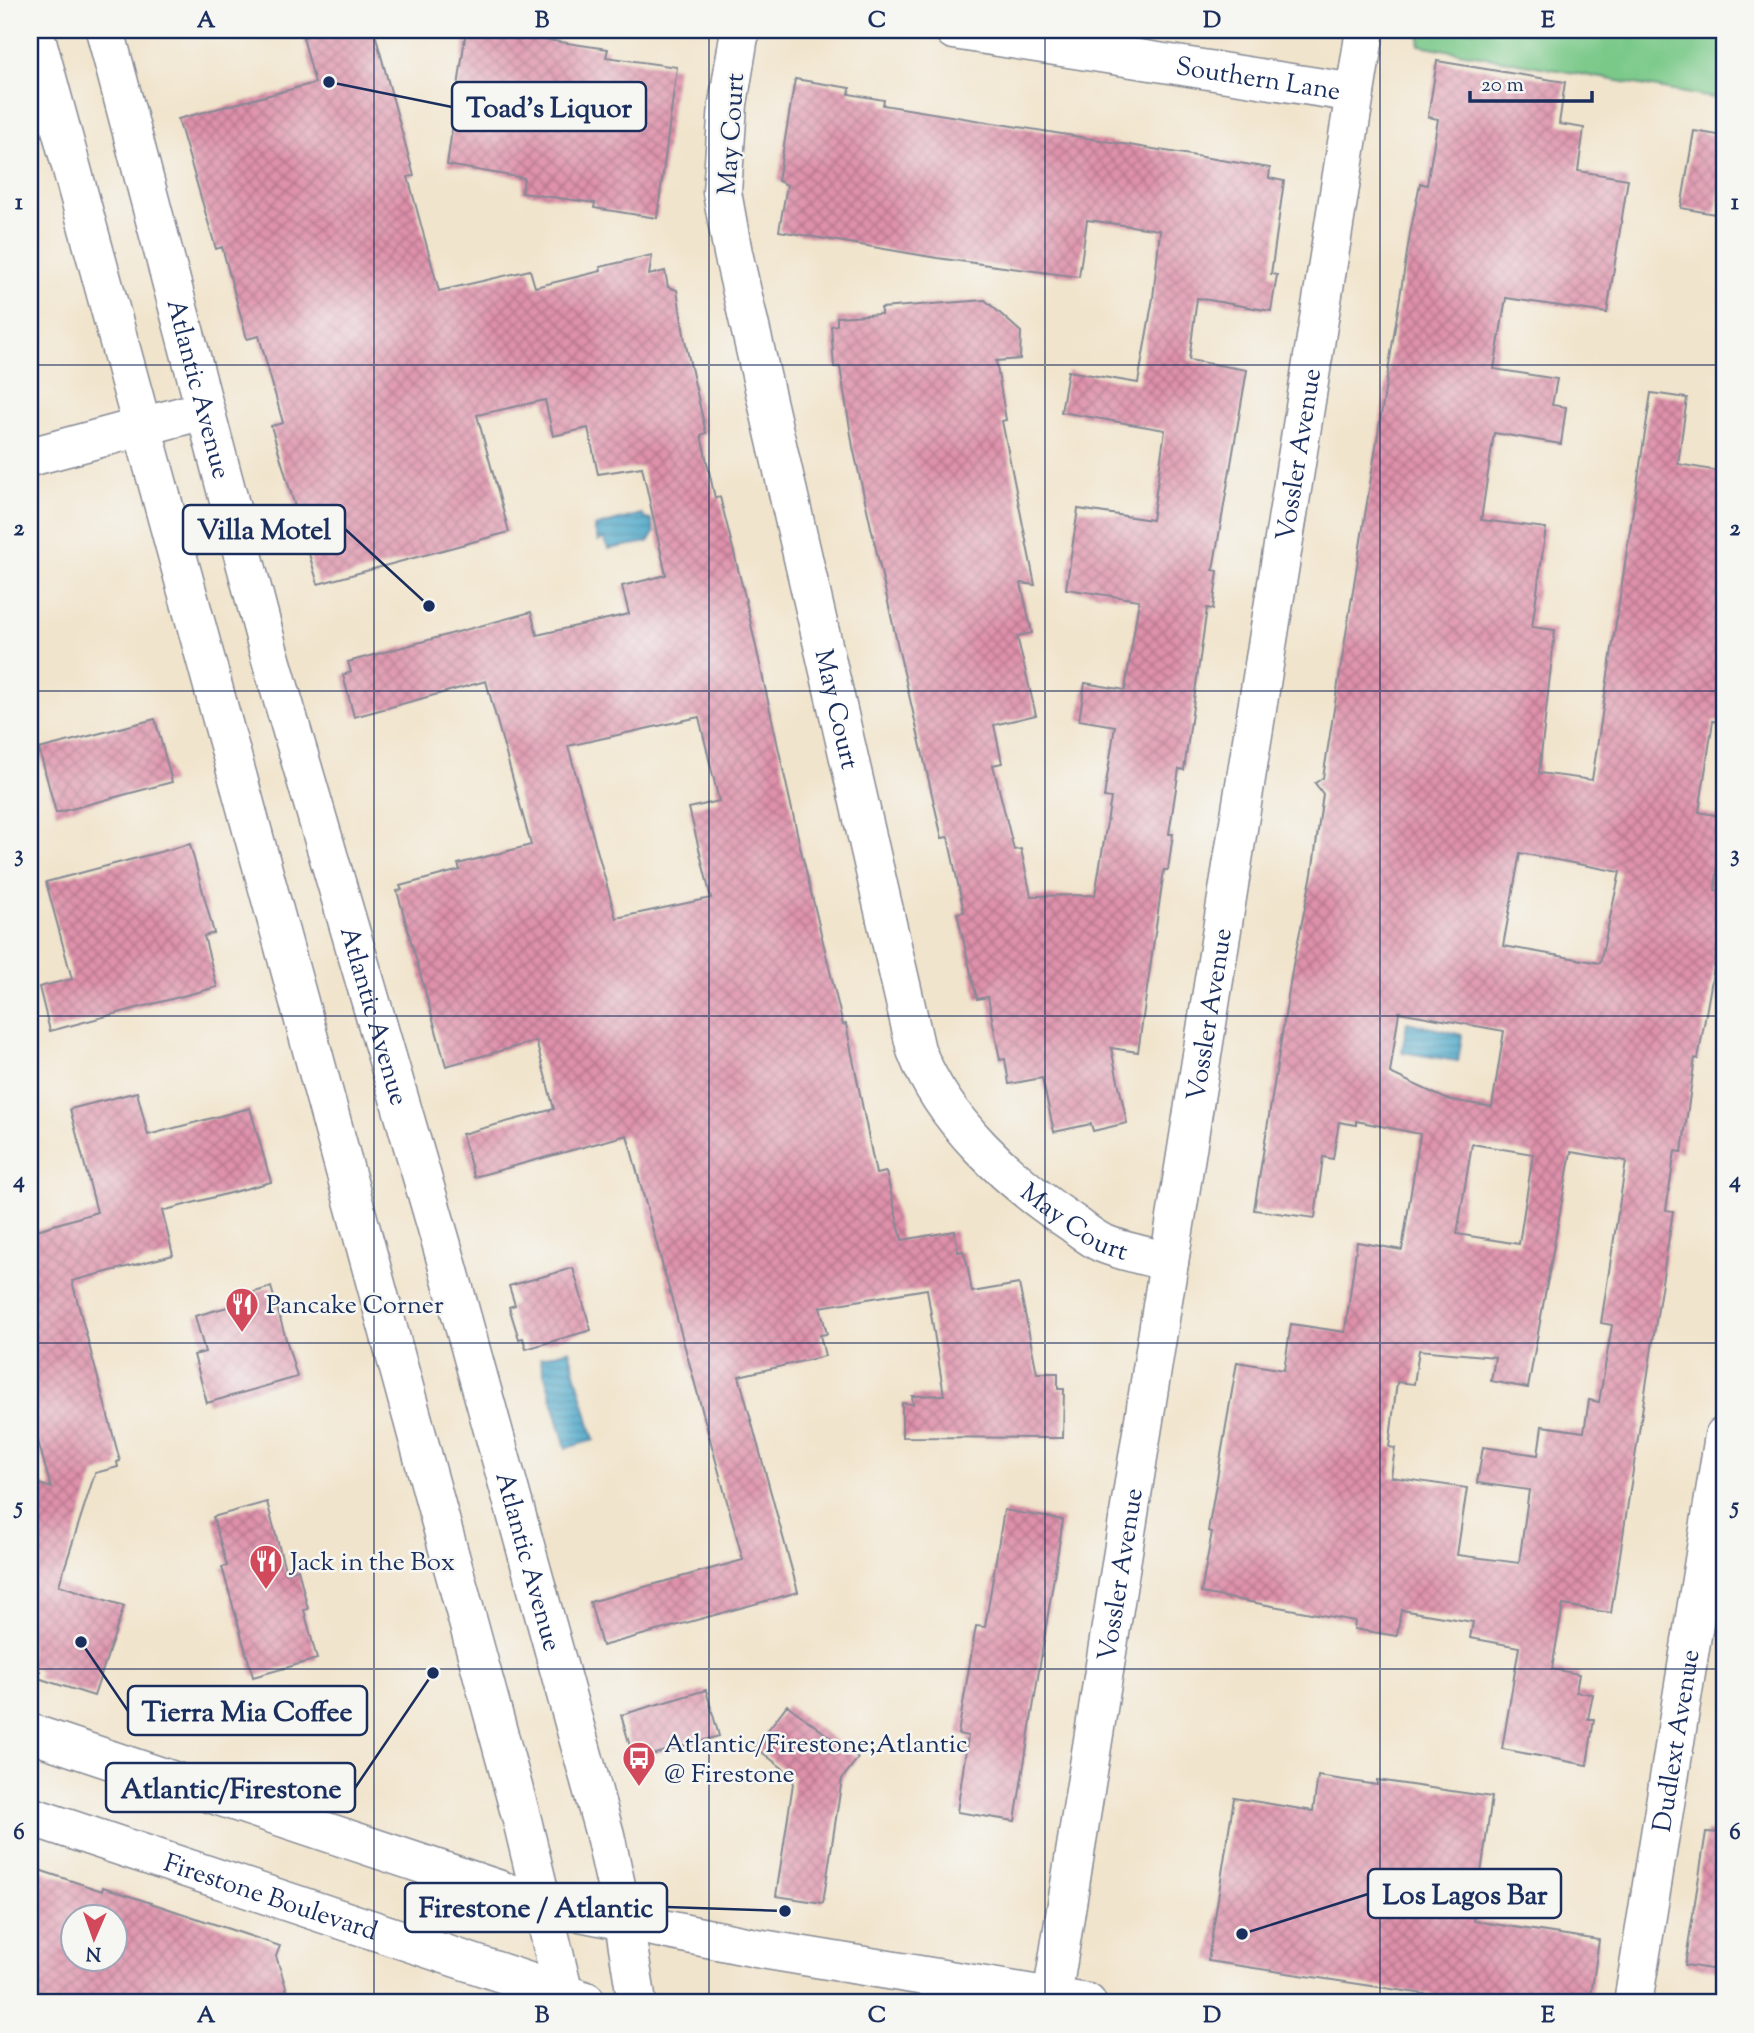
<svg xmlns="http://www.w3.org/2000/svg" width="1754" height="2033" viewBox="0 0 1754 2033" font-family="'Sorts Mill Goudy',serif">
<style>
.grass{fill:#7ac989;stroke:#4a7c74;stroke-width:2}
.water{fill:url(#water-rules);stroke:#326a93;stroke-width:2}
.building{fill:url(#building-cross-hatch);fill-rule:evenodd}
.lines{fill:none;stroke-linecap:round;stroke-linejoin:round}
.minor-casing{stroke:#868a95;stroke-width:41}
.primary-casing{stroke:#868a95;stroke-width:41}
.minor{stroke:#fff;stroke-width:38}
.primary{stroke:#fff;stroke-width:38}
.grid{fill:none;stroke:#1b2f5e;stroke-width:2;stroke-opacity:0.55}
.labels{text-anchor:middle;stroke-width:5;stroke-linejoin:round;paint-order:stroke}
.street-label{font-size:26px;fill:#1b2f5e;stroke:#f6f6f2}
.poi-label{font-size:26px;fill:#1b2f5e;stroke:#f6f6f2;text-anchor:start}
.leader{fill:none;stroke:#1b2f5e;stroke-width:2.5}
.callout-dot{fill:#1b2f5e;stroke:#f6f6f2;stroke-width:2.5}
.callout{fill:#f6f6f2;stroke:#1b2f5e;stroke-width:2.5}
.callout-label{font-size:28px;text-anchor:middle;font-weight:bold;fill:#1b2f5e}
.neatline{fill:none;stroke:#1b2f5e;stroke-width:2.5}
.grid-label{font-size:23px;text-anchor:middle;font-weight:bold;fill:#1b2f5e}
</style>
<defs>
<pattern id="water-rules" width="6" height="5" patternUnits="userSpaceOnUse" patternTransform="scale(1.75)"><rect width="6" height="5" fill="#49a6c8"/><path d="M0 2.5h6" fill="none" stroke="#3c88a6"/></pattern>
<pattern id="building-cross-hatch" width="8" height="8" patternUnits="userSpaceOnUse" patternTransform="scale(1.75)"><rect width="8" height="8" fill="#df91aa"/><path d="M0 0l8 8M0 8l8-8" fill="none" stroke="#b4778e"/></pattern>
</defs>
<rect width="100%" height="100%" fill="#f6f6f2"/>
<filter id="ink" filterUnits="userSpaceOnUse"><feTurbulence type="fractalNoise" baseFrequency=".0143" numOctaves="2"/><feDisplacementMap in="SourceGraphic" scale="14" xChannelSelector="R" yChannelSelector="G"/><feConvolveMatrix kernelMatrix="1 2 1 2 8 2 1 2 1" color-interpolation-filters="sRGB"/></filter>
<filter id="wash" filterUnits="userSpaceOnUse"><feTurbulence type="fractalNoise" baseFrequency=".00686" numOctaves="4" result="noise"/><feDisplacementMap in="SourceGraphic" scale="28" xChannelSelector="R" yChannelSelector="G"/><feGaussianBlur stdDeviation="1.57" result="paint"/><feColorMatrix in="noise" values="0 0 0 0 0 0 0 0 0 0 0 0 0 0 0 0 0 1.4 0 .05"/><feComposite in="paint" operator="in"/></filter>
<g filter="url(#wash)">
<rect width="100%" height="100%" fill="#f1e4cc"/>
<path class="grass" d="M 1421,30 L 1724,30 L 1724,100 L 1419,45 Z"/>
<path class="water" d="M 642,514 L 645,519 L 651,520 L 654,533 L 648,542 L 608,549 L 605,539 L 598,541 L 594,527 Z
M 1407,1022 L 1462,1035 L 1458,1061 L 1402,1052 Z
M 569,1350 L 594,1440 L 566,1448 L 540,1358 Z"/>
<g id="blocks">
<path class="building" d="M 305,30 L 374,30 L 414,176 L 408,177 L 439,291 L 530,270 L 535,287 L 601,271 L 600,267 L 652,255 L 649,275 L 665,271 L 668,287 L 677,290 L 685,341 L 706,433 L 701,435 L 715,498 L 720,497 L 745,597 L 800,846 L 843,1025 L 846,1024 L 876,1174 L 886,1172 L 902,1240 L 955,1231 L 958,1252 L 963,1251 L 967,1263 L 972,1292 L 1019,1284 L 1037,1373 L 1058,1373 L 1058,1389 L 1064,1389 L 1063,1438 L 902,1437 L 902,1403 L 913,1404 L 912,1396 L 944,1395 L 927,1289 L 820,1307 L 827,1334 L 820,1335 L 825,1356 L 739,1376 L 798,1592 L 602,1646 L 590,1602 L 743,1560 L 627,1135 L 474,1177 L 462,1134 L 554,1109 L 536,1041 L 446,1066 L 397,891 L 402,890 L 400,886 L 460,870 L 458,864 L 531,845 L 486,681 L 354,717 L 343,675 L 351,672 L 348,662 L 531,612 L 537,635 L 629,614 L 622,586 L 666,575 L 642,467 L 598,474 L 588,428 L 553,436 L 545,400 L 477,415 L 509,532 L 318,584 L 271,426 L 283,423 L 259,336 L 247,339 L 222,247 L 216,249 L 178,119 L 315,83 L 303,37 L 306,36 ZM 699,717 L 719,801 L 689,808 L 711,898 L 616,918 L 568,746 Z
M 466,30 L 514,30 L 513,35 L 608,49 L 606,57 L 677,67 L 657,218 L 594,208 L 595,203 L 522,193 L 524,178 L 447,165 Z
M 1437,61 L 1565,82 L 1559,124 L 1584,128 L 1578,171 L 1628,179 L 1607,313 L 1506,298 L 1494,369 L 1557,379 L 1552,405 L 1566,407 L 1561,444 L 1494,433 L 1481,520 L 1546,528 L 1532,627 L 1555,630 L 1539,773 L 1592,780 L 1651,393 L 1687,398 L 1678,464 L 1724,472 L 1724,723 L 1713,721 L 1699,812 L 1724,817 L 1715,890 L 1724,891 L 1724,911 L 1698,1059 L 1695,1058 L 1682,1152 L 1675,1151 L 1666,1210 L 1673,1211 L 1611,1613 L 1563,1605 L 1552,1669 L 1579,1674 L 1576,1692 L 1593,1694 L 1588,1719 L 1594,1719 L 1587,1765 L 1502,1749 L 1519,1647 L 1470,1638 L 1473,1622 L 1401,1610 L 1397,1636 L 1354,1629 L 1355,1621 L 1201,1593 L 1212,1532 L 1208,1531 L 1237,1362 L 1284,1370 L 1291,1324 L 1345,1332 L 1357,1242 L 1402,1250 L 1420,1134 L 1356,1121 L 1356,1125 L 1339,1122 L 1333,1159 L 1323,1157 L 1315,1218 L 1254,1210 L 1293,965 L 1312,874 L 1323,794 L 1315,783 L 1323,778 L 1410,234 L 1420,183 L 1427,185 L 1438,119 L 1428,117 ZM 1520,853 L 1620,872 L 1600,963 L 1503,946 ZM 1399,1012 L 1504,1031 L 1492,1107 L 1446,1099 L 1390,1073 ZM 1472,1144 L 1533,1154 L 1519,1244 L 1457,1234 ZM 1571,1152 L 1626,1161 L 1601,1323 L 1612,1325 L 1599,1402 L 1589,1400 L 1584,1432 L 1542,1426 L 1538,1455 L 1483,1447 L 1477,1483 L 1529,1490 L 1519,1563 L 1457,1555 L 1467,1488 L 1391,1477 L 1395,1448 L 1389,1447 L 1397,1382 L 1414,1384 L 1419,1350 L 1495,1357 L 1491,1381 L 1528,1388 Z
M 795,79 L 850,88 L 849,94 L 884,100 L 883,105 L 1270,168 L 1269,178 L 1284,181 L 1271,274 L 1277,275 L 1271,311 L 1197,298 L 1189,360 L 1247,370 L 1213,570 L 1218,571 L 1213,609 L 1207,608 L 1184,770 L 1179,769 L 1169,834 L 1173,834 L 1168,870 L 1164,870 L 1138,1052 L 1111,1048 L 1127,1123 L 1093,1131 L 1091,1124 L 1054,1132 L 1042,1078 L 1009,1084 L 1005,1059 L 1000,1060 L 988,997 L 977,999 L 957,913 L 964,912 L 948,837 L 942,838 L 898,647 L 853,447 L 840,367 L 834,367 L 831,326 L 837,325 L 837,317 L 881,314 L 881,308 L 985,300 L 1021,332 L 1020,359 L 996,361 L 1006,420 L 1002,421 L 1035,585 L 1021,583 L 1032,633 L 1017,636 L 1036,715 L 994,725 L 1002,763 L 993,765 L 1014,850 L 1021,849 L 1031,896 L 1095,895 L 1111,798 L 1104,797 L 1115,726 L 1079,720 L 1085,683 L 1125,690 L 1139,600 L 1066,589 L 1078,509 L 1152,520 L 1165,430 L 1061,412 L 1068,371 L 1138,383 L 1153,298 L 1160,230 L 1087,220 L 1079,277 L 937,258 L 779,231 L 787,185 L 778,181 Z
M 1694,131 L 1724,136 L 1724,189 L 1720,188 L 1715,214 L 1681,208 Z
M 155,719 L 172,782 L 56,813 L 39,749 Z
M 190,844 L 214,933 L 204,936 L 217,987 L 50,1031 L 39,987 L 72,979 L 46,882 Z
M 137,1092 L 148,1135 L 250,1108 L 271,1182 L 162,1211 L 173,1255 L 72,1281 L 120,1461 L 117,1462 L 118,1467 L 95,1473 L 59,1585 L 124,1606 L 94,1696 L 38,1678 L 40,1671 L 30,1667 L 30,1481 L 51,1488 L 30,1412 L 30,1232 L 97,1212 L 70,1109 Z
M 573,1268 L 591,1330 L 526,1349 L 523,1338 L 519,1339 L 509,1307 L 515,1305 L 509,1286 Z
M 271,1287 L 297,1377 L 207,1403 L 194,1355 L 205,1352 L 195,1316 L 231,1306 L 229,1300 Z
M 267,1502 L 286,1573 L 298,1569 L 308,1609 L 304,1610 L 317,1659 L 253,1677 L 222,1567 L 227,1566 L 213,1517 Z
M 1004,1510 L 1063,1520 L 1015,1821 L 957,1812 L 968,1736 L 958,1734 L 976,1626 L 985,1627 Z
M 706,1690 L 719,1736 L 634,1760 L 621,1715 Z
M 787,1705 L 858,1758 L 842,1779 L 823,1903 L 776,1896 L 794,1777 L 755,1747 Z
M 1318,1776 L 1377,1785 L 1377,1780 L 1492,1797 L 1474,1921 L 1599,1940 L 1590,2003 L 1483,2003 L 1208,1961 L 1234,1798 L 1313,1811 Z
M 1706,1832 L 1724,1833 L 1724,1971 L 1685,1965 Z
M 30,1867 L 102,1891 L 103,1887 L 280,1946 L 276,1956 L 291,2003 L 30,2003 ZM 74,1917 L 116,1917 L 116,1959 L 74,1959 Z"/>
</g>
</g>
<g filter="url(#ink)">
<use href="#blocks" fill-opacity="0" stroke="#868a95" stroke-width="2"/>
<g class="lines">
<defs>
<g id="minor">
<path id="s1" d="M 740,30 L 728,104 L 722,192 L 733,253 L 916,1050 C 943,1121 1009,1181 1071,1222 C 1081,1229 1091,1238 1102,1243 C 1123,1252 1148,1256 1169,1262"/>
<path id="s2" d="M 954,30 L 1355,93"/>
<path d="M 30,457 L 204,410"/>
<path id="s3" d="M 1052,1998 L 1365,30"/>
<path id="s4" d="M 1633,2003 L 1724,1436"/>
</g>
<g id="primary">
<path d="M 34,30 L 522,1820 L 566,2003"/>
<path id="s5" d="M 105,30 L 268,649 L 441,1242 L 605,1835 L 624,1922 L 637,2003"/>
<path d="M 30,1733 L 545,1905 L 756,1948 L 1087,2003"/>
<path id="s6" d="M 30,1816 L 586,2001"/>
</g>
</defs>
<use href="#minor" class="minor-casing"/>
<use href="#primary" class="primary-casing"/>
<use href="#minor" class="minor"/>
<use href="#primary" class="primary"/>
</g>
</g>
<path class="grid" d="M 374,30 L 374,2003M 709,30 L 709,2003M 1045,30 L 1045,2003M 1380,30 L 1380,2003M 30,365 L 1724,365M 30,691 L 1724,691M 30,1016 L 1724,1016M 30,1343 L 1724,1343M 30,1669 L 1724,1669"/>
<defs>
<symbol id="restaurant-pin" viewBox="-11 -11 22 30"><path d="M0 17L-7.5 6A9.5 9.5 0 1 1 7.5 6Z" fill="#d1495b" stroke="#f6f6f2"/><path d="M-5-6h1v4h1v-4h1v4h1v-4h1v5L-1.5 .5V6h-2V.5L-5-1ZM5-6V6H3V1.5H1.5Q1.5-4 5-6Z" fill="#fff"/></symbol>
<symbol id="bus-pin" viewBox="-11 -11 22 30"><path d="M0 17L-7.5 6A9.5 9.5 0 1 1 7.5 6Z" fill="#d1495b" stroke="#f6f6f2"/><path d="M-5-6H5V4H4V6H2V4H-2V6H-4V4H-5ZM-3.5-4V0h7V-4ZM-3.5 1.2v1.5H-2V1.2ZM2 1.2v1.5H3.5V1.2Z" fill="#fff"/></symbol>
</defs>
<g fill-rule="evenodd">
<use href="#restaurant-pin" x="223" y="1285" width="38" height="52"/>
<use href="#restaurant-pin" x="247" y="1542" width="38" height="52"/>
<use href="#bus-pin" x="620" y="1739" width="38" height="52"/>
</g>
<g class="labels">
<g class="street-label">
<text dy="9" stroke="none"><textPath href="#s2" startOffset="308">Southern Lane</textPath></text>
<text transform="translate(730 134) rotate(-86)" y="9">May Court</text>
<text dy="9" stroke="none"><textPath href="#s5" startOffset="371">Atlantic Avenue</textPath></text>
<text dy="9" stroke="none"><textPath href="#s3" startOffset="1563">Vossler Avenue</textPath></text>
<text dy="9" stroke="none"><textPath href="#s1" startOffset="693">May Court</textPath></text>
<text dy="9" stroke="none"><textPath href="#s3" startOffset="996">Vossler Avenue</textPath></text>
<text dy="9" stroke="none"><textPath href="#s5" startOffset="1022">Atlantic Avenue</textPath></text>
<text dy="9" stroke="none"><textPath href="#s1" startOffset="1281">May Court</textPath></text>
<text dy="9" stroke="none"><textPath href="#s5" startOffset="1589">Atlantic Avenue</textPath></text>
<text dy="9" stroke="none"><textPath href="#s3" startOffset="429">Vossler Avenue</textPath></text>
<text dy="9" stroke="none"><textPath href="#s4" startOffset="266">Dudlext Avenue</textPath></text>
<text dy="9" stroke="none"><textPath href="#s6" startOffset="254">Firestone Boulevard</textPath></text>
</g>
<g class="poi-label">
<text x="266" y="1313">Pancake Corner</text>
<text x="290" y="1570">Jack in the Box</text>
<text x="664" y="1752">Atlantic/Firestone;Atlantic<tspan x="664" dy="30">@ Firestone</tspan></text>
</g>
</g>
<path class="leader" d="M329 82L452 107M429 606L345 529M81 1642L128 1711M433 1673L355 1788M1242 1934L1368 1894M785 1911L667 1907"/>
<g class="callout-dot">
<circle cx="329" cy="82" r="7"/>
<circle cx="429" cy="606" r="7"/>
<circle cx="81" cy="1642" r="7"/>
<circle cx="433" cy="1673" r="7"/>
<circle cx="1242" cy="1934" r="7"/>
<circle cx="785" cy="1911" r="7"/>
</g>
<g class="callout">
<rect x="452" y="82" width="194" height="49" rx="7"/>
<rect x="183" y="505" width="162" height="49" rx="7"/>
<rect x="128" y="1686" width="239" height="49" rx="7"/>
<rect x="106" y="1763" width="249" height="49" rx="7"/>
<rect x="1368" y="1869" width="193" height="49" rx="7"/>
<rect x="405" y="1883" width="262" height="49" rx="7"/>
</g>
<g class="callout-label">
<text x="549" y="117">Toad's Liquor</text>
<text x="264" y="539">Villa Motel</text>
<text x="247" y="1721">Tierra Mia Coffee</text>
<text x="231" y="1798">Atlantic/Firestone</text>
<text x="1465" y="1904">Los Lagos Bar</text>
<text x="536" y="1917">Firestone / Atlantic</text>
</g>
<rect width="1754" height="2033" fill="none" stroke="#f6f6f2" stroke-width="77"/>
<g transform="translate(94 1938) rotate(182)"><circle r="33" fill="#f6f6f2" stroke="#9ea6b7" stroke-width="2"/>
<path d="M0-5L12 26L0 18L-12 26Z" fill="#d1495b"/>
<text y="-10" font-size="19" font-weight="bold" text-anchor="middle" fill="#1b2f5e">N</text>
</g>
<path d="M1470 91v10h122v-10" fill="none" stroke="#1b2f5e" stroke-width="3.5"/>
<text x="1481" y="91" font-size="21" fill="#1b2f5e" stroke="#f6f6f2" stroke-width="5" paint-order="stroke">20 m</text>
<rect x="38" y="38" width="1678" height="1956" class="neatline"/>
<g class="grid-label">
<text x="206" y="27">A</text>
<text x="542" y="27">B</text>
<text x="877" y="27">C</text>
<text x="1212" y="27">D</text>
<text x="1548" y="27">E</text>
<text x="19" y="209">1</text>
<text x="1735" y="209">1</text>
<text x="19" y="535">2</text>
<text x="1735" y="535">2</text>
<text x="19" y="861">3</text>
<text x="1735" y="861">3</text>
<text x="19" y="1187">4</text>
<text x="1735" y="1187">4</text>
<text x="19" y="1513">5</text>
<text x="1735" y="1513">5</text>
<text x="19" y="1839">6</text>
<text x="1735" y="1839">6</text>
<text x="206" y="2022">A</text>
<text x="542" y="2022">B</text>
<text x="877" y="2022">C</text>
<text x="1212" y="2022">D</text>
<text x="1548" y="2022">E</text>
</g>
</svg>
